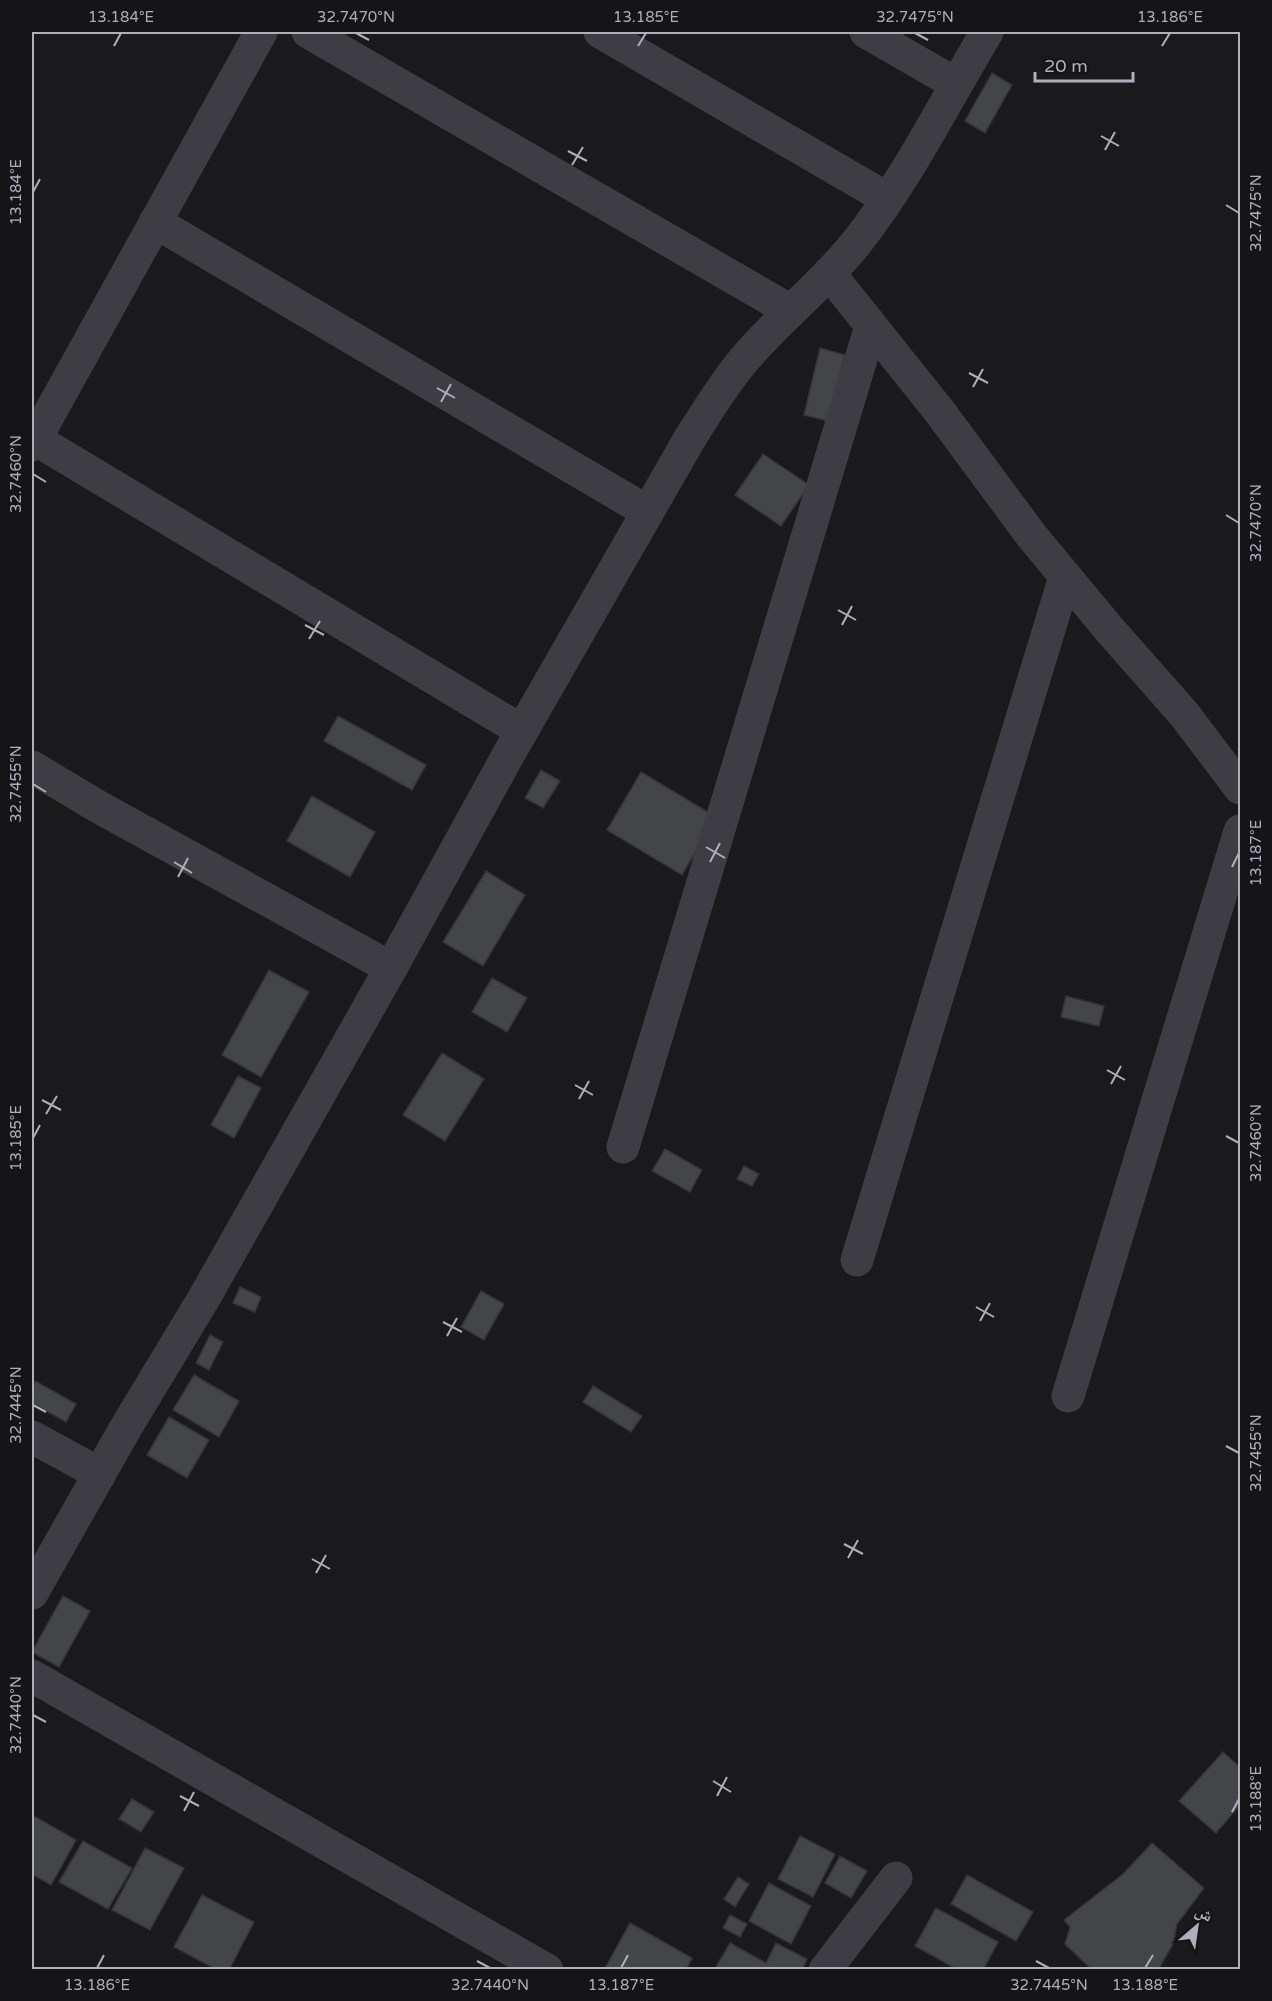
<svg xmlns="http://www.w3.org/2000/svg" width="1272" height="2001" viewBox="0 0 1272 2001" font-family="'Varela Round','Noto Naskh Arabic',sans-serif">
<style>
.building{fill:#444549;stroke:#353438;stroke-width:1.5}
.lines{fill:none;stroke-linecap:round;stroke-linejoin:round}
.minor{stroke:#3d3d43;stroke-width:33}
.ticks{fill:none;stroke:#adb0ba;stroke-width:2}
.neatline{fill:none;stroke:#adb0ba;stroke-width:2}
.ticks-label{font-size:15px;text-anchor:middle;fill:#adb0ba}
</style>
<rect width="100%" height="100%" fill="#1a1a1c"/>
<path class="building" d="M 992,73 L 1012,85 L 985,133 L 965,121 Z
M 820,348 L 845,355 L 828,421 L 804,415 Z
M 763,454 L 809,485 L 781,526 L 735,495 Z
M 338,716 L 426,765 L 412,790 L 324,741 Z
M 541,770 L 560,781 L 543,808 L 525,798 Z
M 641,772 L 716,817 L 682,875 L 607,830 Z
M 312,796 L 375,832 L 350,877 L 287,841 Z
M 486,871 L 525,895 L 483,966 L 443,942 Z
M 269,970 L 309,992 L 261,1077 L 222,1055 Z
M 492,978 L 527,998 L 507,1032 L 472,1012 Z
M 1066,996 L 1104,1006 L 1099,1026 L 1061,1017 Z
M 442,1053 L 484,1079 L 445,1141 L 403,1115 Z
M 238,1076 L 261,1088 L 234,1138 L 211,1125 Z
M 665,1149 L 702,1170 L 690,1192 L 652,1171 Z
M 744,1166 L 759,1174 L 752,1186 L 737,1179 Z
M 240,1287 L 261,1297 L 255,1312 L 233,1303 Z
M 481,1291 L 504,1304 L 484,1340 L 461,1327 Z
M 210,1335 L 223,1342 L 209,1370 L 196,1363 Z
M 194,1375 L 239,1401 L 219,1437 L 173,1410 Z
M 35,1381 L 76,1404 L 66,1422 L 32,1403 L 32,1388 Z
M 593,1386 L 642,1416 L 631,1432 L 583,1402 Z
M 169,1417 L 209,1440 L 187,1478 L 147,1455 Z
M 63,1596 L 90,1611 L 59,1667 L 32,1652 Z
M 1223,1752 L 1240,1767 L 1240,1805 L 1216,1833 L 1179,1801 Z
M 132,1799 L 154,1812 L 141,1832 L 119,1819 Z
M 32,1815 L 76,1840 L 51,1885 L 32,1874 Z
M 800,1836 L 835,1854 L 813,1897 L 778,1879 Z
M 83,1841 L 132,1868 L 108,1909 L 59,1882 Z
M 1152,1843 L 1204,1888 L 1177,1924 L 1173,1944 L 1158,1970 L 1092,1970 L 1065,1944 L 1070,1927 L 1064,1920 L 1123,1874 Z
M 145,1848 L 184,1868 L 150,1930 L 112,1910 Z
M 840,1856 L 867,1871 L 851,1898 L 825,1883 Z
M 967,1875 L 1033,1912 L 1016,1941 L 951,1904 Z
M 738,1877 L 749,1884 L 735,1907 L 724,1899 Z
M 769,1883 L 811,1906 L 791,1944 L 749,1921 Z
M 202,1895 L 254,1922 L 229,1970 L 217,1970 L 174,1947 Z
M 936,1908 L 998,1942 L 983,1970 L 958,1970 L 915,1946 Z
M 730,1915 L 747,1924 L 740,1937 L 723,1928 Z
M 630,1923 L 692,1958 L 686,1970 L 604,1970 Z
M 730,1943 L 766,1963 L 776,1943 L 807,1959 L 802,1970 L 714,1970 Z"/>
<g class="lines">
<path class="minor" d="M 308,32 L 791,311
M 600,32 L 888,199
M 866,32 L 956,84
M 155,222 L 648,512
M 829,273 L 940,412 L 1031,535 L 1109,629 L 1184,714 L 1240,788
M 35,439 L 522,731
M 32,445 L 261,32
M 32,767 L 97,806 L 391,968
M 623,1147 L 871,326
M 857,1260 L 1065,577
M 1068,1396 L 1240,831
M 32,1437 L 100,1474
M 32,1593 L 125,1429 L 204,1298 L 391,968 L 511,750 L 689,440 C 706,413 722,386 743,361 C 778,319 823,285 857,242 C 908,177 945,102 987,32
M 32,1676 L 547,1970
M 825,1970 L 896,1878"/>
</g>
<path class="ticks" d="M 356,33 L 369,40M 915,33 L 928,40M 114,46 L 121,33M 638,46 L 646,33M 1162,46 L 1170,33M 1101,136 L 1119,146M 1105,150 L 1115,132M 568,151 L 587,161M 572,165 L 583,147M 33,192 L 40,179M 1226,205 L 1239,213M 969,373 L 988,383M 973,387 L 983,369M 437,388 L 455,398M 441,402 L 451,384M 33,474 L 46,482M 1226,515 L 1239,523M 838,610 L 856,620M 305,625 L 324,635M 842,625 L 852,606M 309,639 L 320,621M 33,784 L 46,792M 706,847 L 725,858M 174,862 L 192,873M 710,862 L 720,843M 1232,867 L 1239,853M 178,877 L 188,858M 1107,1070 L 1125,1080M 1111,1084 L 1121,1066M 575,1085 L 593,1095M 579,1099 L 589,1081M 42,1100 L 61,1110M 46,1114 L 57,1096M 1226,1136 L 1239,1143M 33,1138 L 40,1125M 976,1307 L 994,1317M 980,1321 L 990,1303M 443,1322 L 462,1332M 447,1336 L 457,1318M 33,1405 L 46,1412M 1226,1446 L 1239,1453M 844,1544 L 863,1554M 848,1558 L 858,1540M 312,1559 L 330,1569M 316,1573 L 326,1555M 33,1715 L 46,1722M 713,1781 L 731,1792M 180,1796 L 199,1806M 717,1796 L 727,1777M 184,1811 L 194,1792M 1232,1812 L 1239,1799M 477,1961 L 490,1968M 1036,1961 L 1049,1968M 97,1968 L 104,1955M 621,1968 L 628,1955M 1145,1968 L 1153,1955"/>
<rect width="1272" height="2001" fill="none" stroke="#151517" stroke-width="66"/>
<g transform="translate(1197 1926) rotate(29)" stroke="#151517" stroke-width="4.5" paint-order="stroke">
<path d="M0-4.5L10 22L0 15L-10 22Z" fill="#adb0ba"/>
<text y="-9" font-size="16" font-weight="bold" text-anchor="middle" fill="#adb0ba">ش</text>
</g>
<path d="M1035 72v9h98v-9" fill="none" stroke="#adb0ba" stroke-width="3"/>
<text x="1044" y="72" font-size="18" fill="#adb0ba" stroke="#151517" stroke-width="4.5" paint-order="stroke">20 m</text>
<rect x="33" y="33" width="1206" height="1935" class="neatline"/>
<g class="ticks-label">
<text x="121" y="22">13.184°E</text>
<text x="356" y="22">32.7470°N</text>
<text x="646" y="22">13.185°E</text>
<text x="915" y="22">32.7475°N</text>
<text x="1170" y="22">13.186°E</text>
<text transform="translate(16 192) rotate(-90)" y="5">13.184°E</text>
<text transform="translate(1256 213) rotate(-90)" y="5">32.7475°N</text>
<text transform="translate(16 474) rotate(-90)" y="5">32.7460°N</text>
<text transform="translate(1256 523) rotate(-90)" y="5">32.7470°N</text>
<text transform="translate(16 784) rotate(-90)" y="5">32.7455°N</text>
<text transform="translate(1256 853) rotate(-90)" y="5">13.187°E</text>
<text transform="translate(16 1138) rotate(-90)" y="5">13.185°E</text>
<text transform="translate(1256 1143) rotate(-90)" y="5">32.7460°N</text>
<text transform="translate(16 1405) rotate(-90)" y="5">32.7445°N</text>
<text transform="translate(1256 1453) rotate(-90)" y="5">32.7455°N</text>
<text transform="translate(16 1715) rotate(-90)" y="5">32.7440°N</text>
<text transform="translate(1256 1799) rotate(-90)" y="5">13.188°E</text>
<text x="97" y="1990">13.186°E</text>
<text x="490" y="1990">32.7440°N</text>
<text x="621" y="1990">13.187°E</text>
<text x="1049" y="1990">32.7445°N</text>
<text x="1145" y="1990">13.188°E</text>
</g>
</svg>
